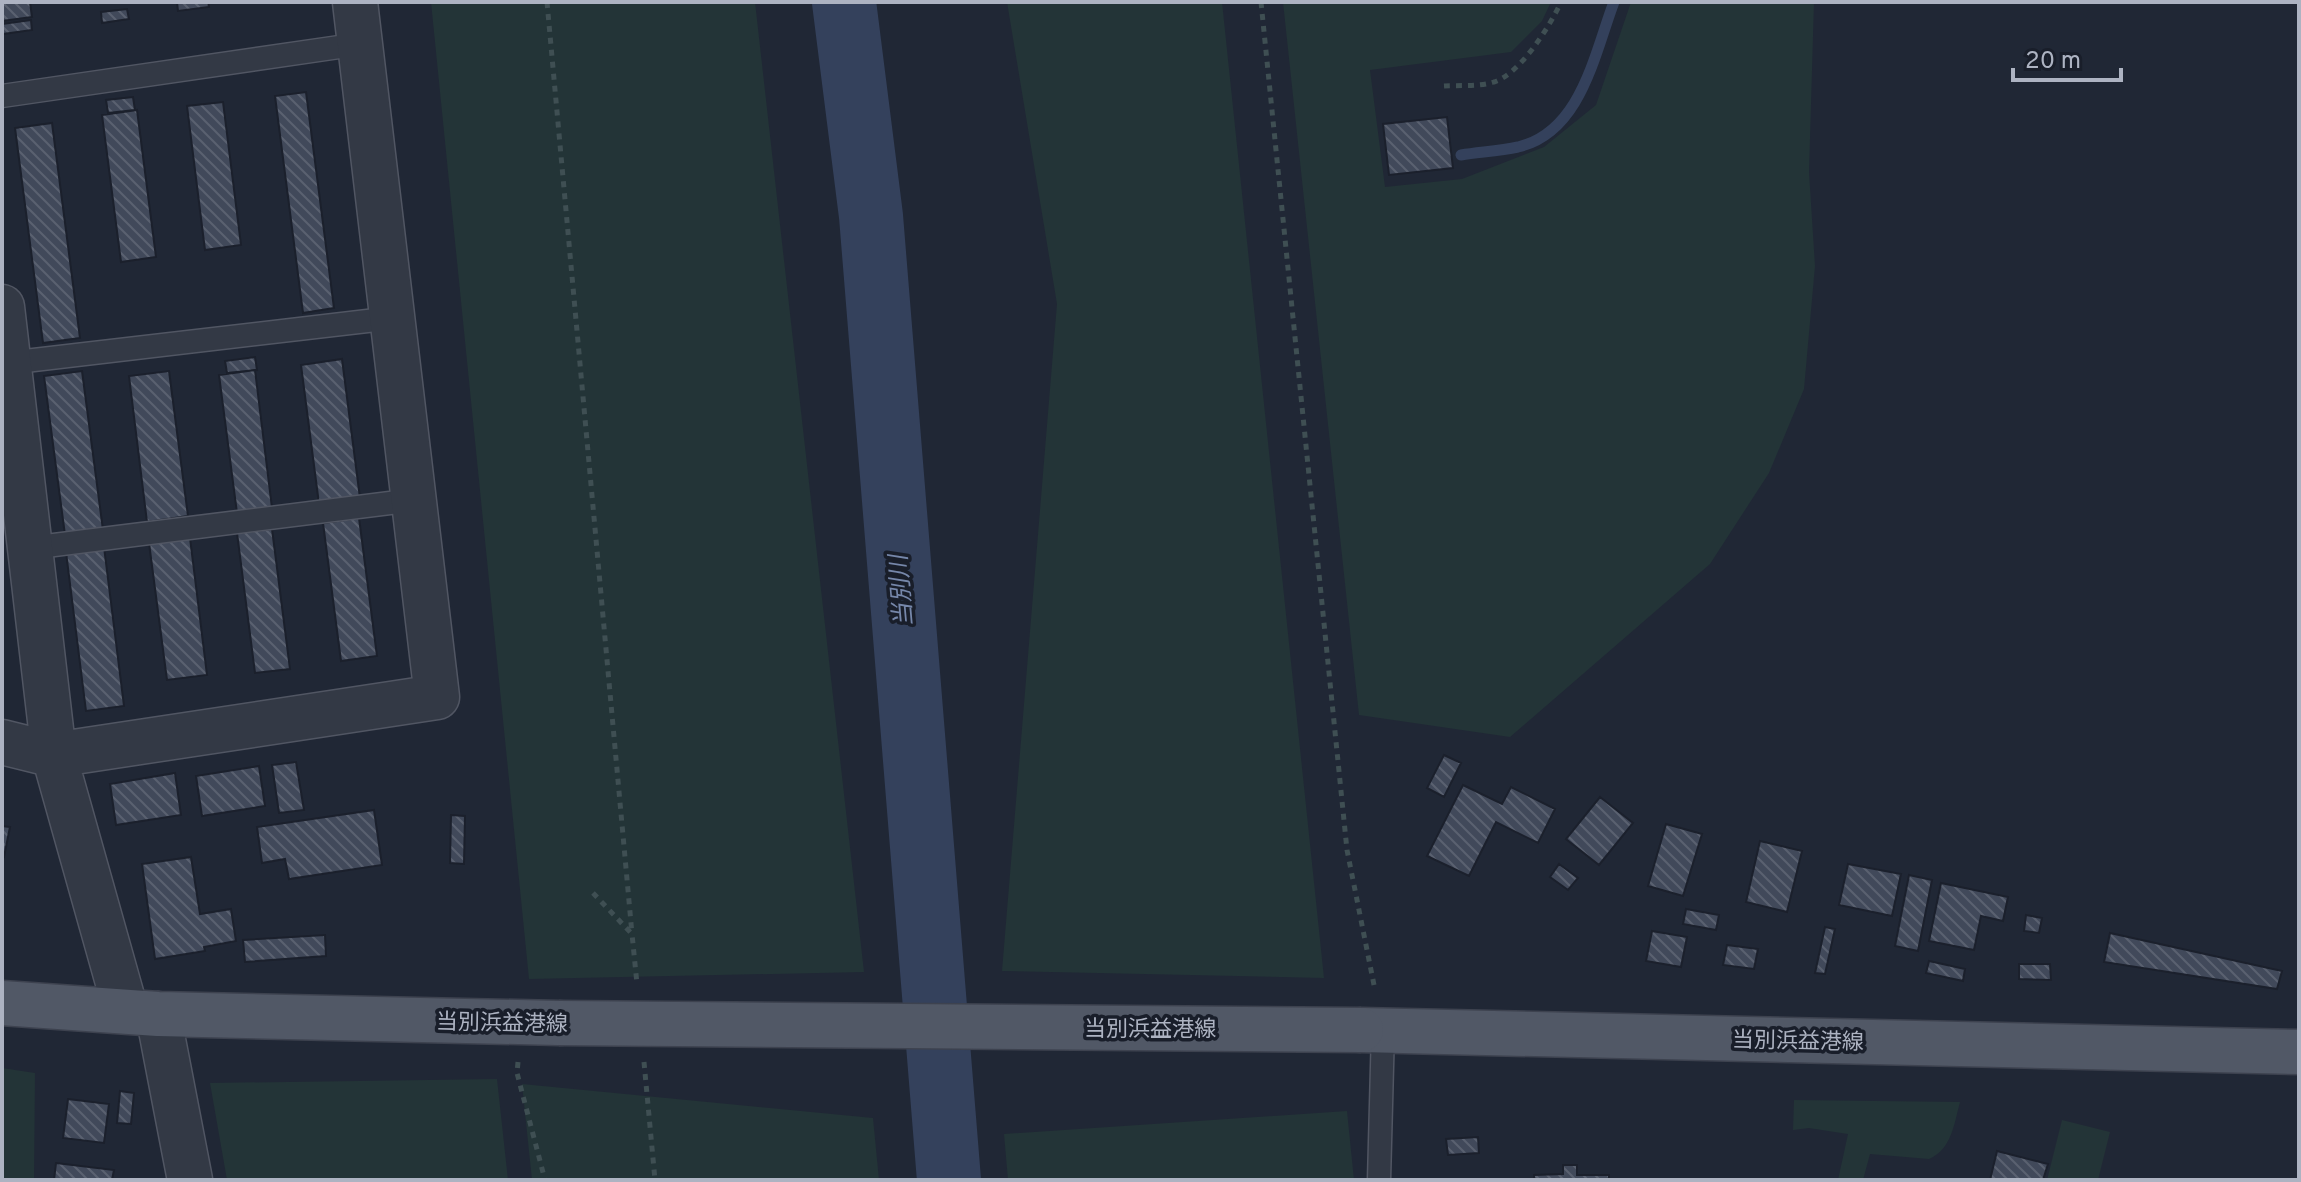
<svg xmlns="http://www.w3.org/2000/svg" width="2301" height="1182" viewBox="0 0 2301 1182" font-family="Overpass,'Noto Sans JP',sans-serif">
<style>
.grass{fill:#233437}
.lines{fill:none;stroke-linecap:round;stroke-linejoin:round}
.stream{stroke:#34415c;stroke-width:11}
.river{stroke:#34415c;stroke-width:64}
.building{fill:url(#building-back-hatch);stroke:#1b202c;stroke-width:2}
.service-casing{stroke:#515663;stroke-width:25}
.minor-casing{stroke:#515663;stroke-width:47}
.primary-casing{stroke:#3d424f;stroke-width:47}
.path{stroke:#3f4f53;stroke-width:5;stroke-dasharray:6 6;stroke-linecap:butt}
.service{stroke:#333945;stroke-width:22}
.minor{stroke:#333945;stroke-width:44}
.primary{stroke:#515866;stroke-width:44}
.primary-bridge-casing{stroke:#3d424f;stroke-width:47;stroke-linecap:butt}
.primary-bridge{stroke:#515866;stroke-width:44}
.labels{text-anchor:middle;stroke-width:7;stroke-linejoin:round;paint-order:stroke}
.street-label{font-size:22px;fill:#adb3c2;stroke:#191e2a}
.water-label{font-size:24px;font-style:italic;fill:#7687aa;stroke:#191e2a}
</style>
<defs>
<pattern id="building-back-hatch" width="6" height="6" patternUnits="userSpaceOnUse" patternTransform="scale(2)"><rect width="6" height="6" fill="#41495a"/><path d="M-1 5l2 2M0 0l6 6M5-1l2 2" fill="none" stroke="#5a6170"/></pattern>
</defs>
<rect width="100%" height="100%" fill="#202735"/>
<path class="grass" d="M 431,2 L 755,2 L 864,972 L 529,979 Z
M 1007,2 L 1222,2 L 1324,978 L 1002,971 L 1057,304 Z
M 1283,2 L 1551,2 L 1542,21 L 1511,52 L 1370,70 L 1385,187 L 1462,179 L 1544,147 L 1596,105 L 1631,2 L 1814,2 L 1809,172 L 1815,266 L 1804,389 L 1769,473 L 1710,564 L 1510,737 L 1359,715 Z
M 2,1068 L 35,1073 L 34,1180 L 2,1180 Z
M 497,1079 L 508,1180 L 227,1180 L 210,1083 Z
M 522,1084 L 873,1118 L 879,1180 L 532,1180 Z
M 1794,1100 L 1960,1102 C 1954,1124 1952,1149 1929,1159 L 1870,1154 L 1863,1180 L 1838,1180 L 1848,1134 L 1809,1128 L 1793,1130 Z
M 1347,1111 L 1354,1180 L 1008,1180 L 1004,1134 Z
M 2062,1120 L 2110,1132 L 2098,1180 L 2047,1180 Z"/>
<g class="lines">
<path class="stream" d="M 1461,155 C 1480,152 1499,151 1518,147 C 1581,132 1594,55 1614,2"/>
<path class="river" d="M 844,2 L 871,216 L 949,1180"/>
</g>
<path class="building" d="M 2,2 L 30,2 L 32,17 L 2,21 Z
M 177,2 L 208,2 L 209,7 L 178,11 Z
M 127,9 L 129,19 L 102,23 L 101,12 Z
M 31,20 L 32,30 L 3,34 L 2,24 Z
M 306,92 L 334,308 L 303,313 L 275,96 Z
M 133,97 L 135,110 L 108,113 L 106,100 Z
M 223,102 L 241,245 L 205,250 L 187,106 Z
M 137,110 L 156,257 L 121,262 L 102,115 Z
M 1447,117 L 1453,168 L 1389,175 L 1383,124 Z
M 52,123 L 80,338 L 43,343 L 15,128 Z
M 255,357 L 257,370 L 227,373 L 225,361 Z
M 342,359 L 360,498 L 319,504 L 301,365 Z
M 255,370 L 272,508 L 237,513 L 219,375 Z
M 82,371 L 103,530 L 65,535 L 44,376 Z
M 169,371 L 188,516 L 147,522 L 129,376 Z
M 359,518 L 377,656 L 341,661 L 323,523 Z
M 272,529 L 290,669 L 255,673 L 237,533 Z
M 190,538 L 207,675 L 167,680 L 149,543 Z
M 104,547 L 124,706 L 86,711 L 66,552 Z
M 1444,755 L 1461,763 L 1444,797 L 1427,788 Z
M 296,762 L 304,810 L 279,813 L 272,765 Z
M 259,766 L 265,806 L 202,816 L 196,776 Z
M 175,773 L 181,815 L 116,825 L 110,784 Z
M 1463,785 L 1502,804 L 1511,787 L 1555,809 L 1538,843 L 1496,822 L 1469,876 L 1427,856 Z
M 1600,797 L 1633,823 L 1599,865 L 1566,839 Z
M 374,810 L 382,865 L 289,879 L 285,859 L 262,863 L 257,827 Z
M 451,815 L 465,816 L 464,864 L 450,863 Z
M 1666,824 L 1702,834 L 1683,896 L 1648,886 Z
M 2,826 L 10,827 L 4,857 L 2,856 Z
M 1760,841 L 1802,851 L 1787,912 L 1746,902 Z
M 191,857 L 200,914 L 231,909 L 236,941 L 204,947 L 205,951 L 155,959 L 142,864 Z
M 1559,864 L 1578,878 L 1568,890 L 1550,877 Z
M 1848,864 L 1901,874 L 1892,916 L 1839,905 Z
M 1909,875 L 1932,880 L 1918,951 L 1895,946 Z
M 1941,883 L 2008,897 L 2003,921 L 1981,916 L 1974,950 L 1929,941 Z
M 1686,909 L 1719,915 L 1716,930 L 1683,924 Z
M 2026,915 L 2042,918 L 2039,933 L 2024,931 Z
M 1825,927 L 1835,929 L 1825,974 L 1815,973 Z
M 1652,931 L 1687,937 L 1681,967 L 1646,961 Z
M 2110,933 L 2282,971 L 2277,989 L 2104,962 Z
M 325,935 L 326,956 L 245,962 L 243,940 Z
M 1727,945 L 1758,949 L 1754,969 L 1723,965 Z
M 1929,961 L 1965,969 L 1963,981 L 1926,973 Z
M 2019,964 L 2050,964 L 2051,980 L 2019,979 Z
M 120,1091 L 134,1093 L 131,1124 L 117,1123 Z
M 68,1099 L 109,1104 L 104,1143 L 63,1138 Z
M 1478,1137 L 1479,1153 L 1448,1155 L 1446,1139 Z
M 1997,1151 L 2048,1164 L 2043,1180 L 1990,1180 Z
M 56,1163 L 114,1170 L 112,1180 L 54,1180 Z
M 1563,1165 L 1577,1165 L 1577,1175 L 1609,1175 L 1609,1180 L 1534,1180 L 1534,1175 L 1563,1174 Z"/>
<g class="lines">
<defs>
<path id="service" d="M 2,96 L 360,44
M 8,363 L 393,318
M 30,548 L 414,500
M 1379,1180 L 1383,1029"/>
<path id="minor" d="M 2,307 L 54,755 L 126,1011
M 2,742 L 54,755 L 437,697 L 355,2
M 158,1014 L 190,1180"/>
<path id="primary" d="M 2,1003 L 158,1014 L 559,1023
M 1361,1030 L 2299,1052"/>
</defs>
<use href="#service" class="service-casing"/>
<use href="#minor" class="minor-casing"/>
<use href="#primary" class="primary-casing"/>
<path class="path" d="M 547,2 L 632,934
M 1261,2 L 1347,850 L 1375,990
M 1444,86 C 1459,85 1479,87 1494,82 C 1520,74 1550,26 1561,2
M 593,893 L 632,934 L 637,984
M 518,1062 L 517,1073 L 545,1180
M 644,1062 L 655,1180"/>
<use href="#service" class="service"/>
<use href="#minor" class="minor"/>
<use href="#primary" class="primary"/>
<defs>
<path id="primary-bridge" d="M 559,1023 L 1361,1030"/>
</defs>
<use href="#primary-bridge" class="primary-bridge-casing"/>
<use href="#primary-bridge" class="primary-bridge"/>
</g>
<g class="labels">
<g class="street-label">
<text transform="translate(502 1022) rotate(1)" y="8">当別浜益港線</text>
<text x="1150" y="1036">当別浜益港線</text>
<text transform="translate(1798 1040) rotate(1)" y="8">当別浜益港線</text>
</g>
<g class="water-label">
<text transform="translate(901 591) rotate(-95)" y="8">当別川</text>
</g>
</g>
<rect width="2301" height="1182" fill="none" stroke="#adb3c2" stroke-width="8"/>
<path d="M2013 68v12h108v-12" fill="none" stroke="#adb3c2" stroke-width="4"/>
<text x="2025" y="68" font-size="24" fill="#adb3c2" stroke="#191e2a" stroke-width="6" paint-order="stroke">20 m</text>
</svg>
